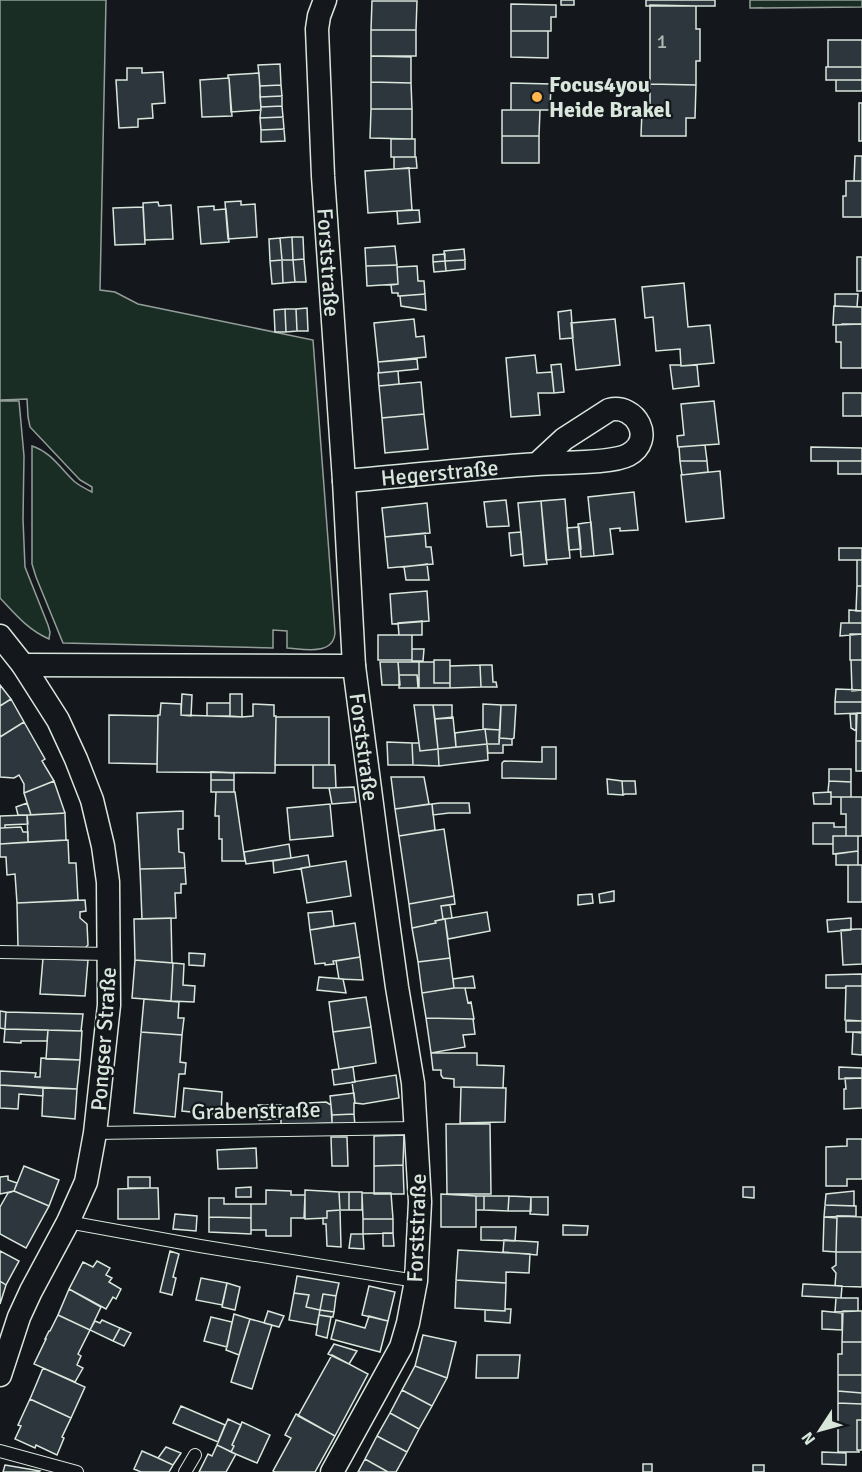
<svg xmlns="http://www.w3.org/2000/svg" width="862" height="1472" viewBox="0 0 862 1472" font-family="Signika,sans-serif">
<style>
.green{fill:#1a2d24;stroke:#939e99;stroke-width:1.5}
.building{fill:#2c363c;stroke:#d8e6dc;stroke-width:1.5}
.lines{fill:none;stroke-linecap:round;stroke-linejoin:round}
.service-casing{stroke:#d8e6dc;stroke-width:14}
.minor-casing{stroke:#d8e6dc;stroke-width:25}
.service{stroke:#14181c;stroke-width:12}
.minor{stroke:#14181c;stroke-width:22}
.poi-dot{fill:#ffb74d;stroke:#14181c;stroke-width:2}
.labels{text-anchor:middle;stroke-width:4.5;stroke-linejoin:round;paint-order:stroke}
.number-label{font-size:20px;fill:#adbab4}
.poi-label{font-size:22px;font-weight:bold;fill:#d8e6dc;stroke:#14181c;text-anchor:start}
.street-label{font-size:22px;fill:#d8e6dc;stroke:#14181c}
</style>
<rect width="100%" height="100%" fill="#14181c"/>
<path class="green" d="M 0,0 L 106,0 L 100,290 L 115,292 L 138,304 L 313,340 L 335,633 C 333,656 304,649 287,648 L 287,631 L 273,630 L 273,648 L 63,643 L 36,577 L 32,564 L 32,446 C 51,452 61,469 75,482 C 80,486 86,489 92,492 L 92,487 L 80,480 L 30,427 L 28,417 L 27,399 L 0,400 Z
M 750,0 L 862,0 L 862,7 L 750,8 Z
M 0,401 L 19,401 L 24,456 L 23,519 L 25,567 L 48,625 L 50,632 L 49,639 C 28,630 15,614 0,598 Z"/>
<path class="building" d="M 561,0 L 574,0 L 574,5 L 561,5 Z
M 646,0 L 715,0 L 715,6 L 646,6 Z
M 372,1 L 417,1 L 416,30 L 371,30 Z
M 511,4 L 556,5 L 556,17 L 551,17 L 551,31 L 511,31 Z
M 650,5 L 696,6 L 696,29 L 700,29 L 700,61 L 696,61 L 696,85 L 650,84 Z
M 371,30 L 416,30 L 416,56 L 371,56 Z
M 511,31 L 548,31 L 548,58 L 511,57 Z
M 828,40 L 862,40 L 862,67 L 828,67 Z
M 371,56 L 411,57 L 411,83 L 371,82 Z
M 280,64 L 281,85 L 260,86 L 258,65 Z
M 826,67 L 862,67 L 862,80 L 826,80 Z
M 127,68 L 142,68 L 142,73 L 163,72 L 165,103 L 152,104 L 153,118 L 138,119 L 138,127 L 119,128 L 116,80 L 127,80 Z
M 259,73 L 261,110 L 231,112 L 229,78 L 228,78 L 228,75 Z
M 229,78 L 232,116 L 202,117 L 200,80 Z
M 836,80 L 862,80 L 862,91 L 836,91 Z
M 371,82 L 411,83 L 412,109 L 371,109 Z
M 511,83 L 551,84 L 550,110 L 511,110 Z
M 650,84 L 696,85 L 695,118 L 686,118 L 686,136 L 641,136 L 642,110 L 650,110 Z
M 281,85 L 282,96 L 260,97 L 260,86 Z
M 282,96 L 282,106 L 261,107 L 260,97 Z
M 859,103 L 862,103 L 862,141 L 859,141 Z
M 282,106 L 283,117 L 260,118 L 261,107 Z
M 371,109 L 412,109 L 412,139 L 370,138 Z
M 502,110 L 540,110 L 539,136 L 502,136 Z
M 283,117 L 284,129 L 261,130 L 260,118 Z
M 284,129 L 285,141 L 261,142 L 261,130 Z
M 502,136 L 539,136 L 539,163 L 502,163 Z
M 391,139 L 415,139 L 415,157 L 391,157 Z
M 855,156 L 862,156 L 862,181 L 854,181 Z
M 394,157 L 416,157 L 417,168 L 394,169 Z
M 409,168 L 412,210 L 368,213 L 365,171 Z
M 846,181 L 862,181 L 862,217 L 843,217 L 843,196 L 846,196 Z
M 241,201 L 241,205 L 255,204 L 257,237 L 228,239 L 225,202 Z
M 158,202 L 159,206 L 171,205 L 173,239 L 145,240 L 143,203 Z
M 214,206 L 214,210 L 226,209 L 229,242 L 201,244 L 198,207 Z
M 143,207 L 145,244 L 115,245 L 113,208 Z
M 419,210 L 420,222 L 398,224 L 397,211 Z
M 292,237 L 303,237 L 304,259 L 293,260 Z
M 292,237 L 293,260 L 282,260 L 280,238 Z
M 280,238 L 282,260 L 270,261 L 269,239 Z
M 395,246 L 397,265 L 366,266 L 365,248 Z
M 464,249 L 465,260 L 445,261 L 444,251 Z
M 445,254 L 445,261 L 433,262 L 433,255 Z
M 857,257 L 862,257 L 862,291 L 857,291 Z
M 304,259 L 306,282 L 295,282 L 293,260 Z
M 282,260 L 293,260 L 295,282 L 283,283 Z
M 282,260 L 283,283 L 272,284 L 270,261 Z
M 465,260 L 465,269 L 446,271 L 445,261 Z
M 445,261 L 446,271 L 434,272 L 433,262 Z
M 397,265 L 398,284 L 367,286 L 366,266 Z
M 417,266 L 418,281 L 424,281 L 425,294 L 400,296 L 398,296 L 398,293 L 392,293 L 391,285 L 398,284 L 397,267 Z
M 684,283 L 688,327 L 710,325 L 714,363 L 681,366 L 680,349 L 656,351 L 653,317 L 645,318 L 642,287 Z
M 425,294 L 426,310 L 401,306 L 400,296 Z
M 835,294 L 858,294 L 857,307 L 835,306 Z
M 834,306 L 862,307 L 862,324 L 833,325 Z
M 307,308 L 308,331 L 297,331 L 296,309 Z
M 285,309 L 296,309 L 297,331 L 286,332 Z
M 285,309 L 286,332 L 275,332 L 274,310 Z
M 571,310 L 573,338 L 560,339 L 558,312 Z
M 414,319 L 416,337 L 424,336 L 426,357 L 378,362 L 374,323 Z
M 615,319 L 620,365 L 576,370 L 571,323 Z
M 842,324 L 862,324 L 862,368 L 841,368 L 841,342 L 836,342 L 836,325 L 842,325 Z
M 535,355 L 537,373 L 552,372 L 554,393 L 538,393 L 540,415 L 511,417 L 506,358 Z
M 417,359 L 418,369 L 379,373 L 378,362 Z
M 561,364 L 564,392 L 554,393 L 551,365 Z
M 670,365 L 681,365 L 681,366 L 697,365 L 699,386 L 673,389 Z
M 398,371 L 399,384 L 379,386 L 378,373 Z
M 421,382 L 424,414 L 382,418 L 379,386 Z
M 843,393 L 862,393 L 862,416 L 843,416 Z
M 714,401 L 719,444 L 678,447 L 677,436 L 684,435 L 681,404 Z
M 424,414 L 428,449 L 385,453 L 382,418 Z
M 705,445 L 707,461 L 680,461 L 679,447 Z
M 811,447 L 862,448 L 862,461 L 811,461 Z
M 680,461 L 707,461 L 708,472 L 682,475 Z
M 838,461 L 862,461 L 862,474 L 838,474 Z
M 720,471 L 724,518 L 686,522 L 681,475 Z
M 634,492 L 638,530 L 620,531 L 620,528 L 610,529 L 613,554 L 594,556 L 588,497 Z
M 565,499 L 570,558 L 546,560 L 541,501 Z
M 506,500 L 509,526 L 487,527 L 484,502 Z
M 541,501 L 547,564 L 524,566 L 518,503 Z
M 427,503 L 430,533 L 385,537 L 382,508 Z
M 591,522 L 594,556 L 581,557 L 578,524 Z
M 579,527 L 581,549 L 569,550 L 567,528 Z
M 521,532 L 523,554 L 511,556 L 509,533 Z
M 425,533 L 426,547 L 431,547 L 433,564 L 388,568 L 385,537 Z
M 839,548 L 862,548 L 862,560 L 839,560 Z
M 857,560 L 862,560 L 862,586 L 857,586 Z
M 427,564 L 429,580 L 406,580 L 404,567 Z
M 857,586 L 862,586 L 862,611 L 856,611 Z
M 427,591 L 429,621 L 392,624 L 390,594 Z
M 849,610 L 862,611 L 862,623 L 849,623 Z
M 422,621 L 422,635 L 399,635 L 398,623 Z
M 841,623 L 862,623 L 862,634 L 840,636 Z
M 850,634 L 862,634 L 862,660 L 850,660 Z
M 378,635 L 412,635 L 412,660 L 378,660 Z
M 412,649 L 424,649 L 423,661 L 412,661 Z
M 434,660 L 450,660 L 450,683 L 434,683 Z
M 851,660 L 862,660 L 862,690 L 852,691 Z
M 380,662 L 398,662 L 400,685 L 382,685 Z
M 398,662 L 419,662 L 419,688 L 417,675 L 399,675 Z
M 419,662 L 434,662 L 434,683 L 450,683 L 450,688 L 419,688 Z
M 480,665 L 481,687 L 450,688 L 450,666 Z
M 480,665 L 492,665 L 493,682 L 496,682 L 497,687 L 481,687 Z
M 399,675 L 417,675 L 418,688 L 399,688 Z
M 0,685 L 11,699 L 0,706 Z
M 836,689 L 862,690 L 862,702 L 835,702 Z
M 182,694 L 192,695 L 191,716 L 181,715 Z
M 230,694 L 242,694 L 242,717 L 230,716 Z
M 11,699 L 24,722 L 0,737 L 0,706 Z
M 835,702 L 862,702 L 862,713 L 835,714 Z
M 161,703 L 181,704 L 181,715 L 242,717 L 253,716 L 253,704 L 274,705 L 274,716 L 276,716 L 275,773 L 157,772 L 158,715 L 160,715 Z
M 207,703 L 230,703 L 230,716 L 207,716 Z
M 483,704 L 501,705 L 500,730 L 483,729 Z
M 414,705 L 433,705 L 438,749 L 420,751 Z
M 433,705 L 452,705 L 452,718 L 435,719 Z
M 501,705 L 516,705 L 514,738 L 512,739 L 499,738 Z
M 857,713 L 862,713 L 862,741 L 856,741 Z
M 850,714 L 856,714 L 856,731 L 851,728 Z
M 109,715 L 158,716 L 157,764 L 109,763 Z
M 276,717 L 329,717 L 329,765 L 275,765 Z
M 453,717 L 456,747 L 438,749 L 435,719 Z
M 24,722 L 45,759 L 42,761 L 54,781 L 24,793 L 24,784 L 19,775 L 14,778 L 0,777 L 0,737 Z
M 485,729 L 487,744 L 456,747 L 455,733 Z
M 485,729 L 500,730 L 499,744 L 487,744 Z
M 499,738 L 512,739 L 512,745 L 503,745 L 503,753 L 488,753 L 487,744 L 499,744 Z
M 856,741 L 862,741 L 862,771 L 856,771 Z
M 387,742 L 412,743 L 413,765 L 388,765 Z
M 412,743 L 419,743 L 420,751 L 438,749 L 439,766 L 413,765 Z
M 487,744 L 488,760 L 439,766 L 438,749 Z
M 542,747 L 556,747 L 556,779 L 502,778 L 502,763 L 504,761 L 542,762 Z
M 313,765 L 335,765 L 336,788 L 313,788 Z
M 829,769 L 851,769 L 851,782 L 829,781 Z
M 211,772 L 234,773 L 234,780 L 211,780 Z
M 391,777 L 424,777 L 429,804 L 395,809 Z
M 607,779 L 622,781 L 623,795 L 608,794 Z
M 211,780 L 234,780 L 234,792 L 211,792 Z
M 54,781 L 65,813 L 31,815 L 24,793 Z
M 622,781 L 635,781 L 636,794 L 625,794 L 623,795 Z
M 829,781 L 851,782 L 851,797 L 831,797 L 831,792 L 828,792 Z
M 354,787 L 356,802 L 332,804 L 329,788 Z
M 216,792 L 235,792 L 245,861 L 222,861 L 222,839 L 219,839 L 219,816 L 215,816 Z
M 831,792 L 831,804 L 814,804 L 813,793 Z
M 841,797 L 862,797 L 862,836 L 846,836 L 846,814 L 841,814 Z
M 27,803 L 31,815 L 18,815 L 16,807 Z
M 440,803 L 469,803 L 470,813 L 449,813 L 433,815 L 432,804 Z
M 330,804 L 333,836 L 290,840 L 287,808 Z
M 432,804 L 435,830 L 399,836 L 395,809 Z
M 183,811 L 183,829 L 178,829 L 179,852 L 184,853 L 185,868 L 140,869 L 137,813 Z
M 65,813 L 66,840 L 28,842 L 27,815 Z
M 27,815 L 28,824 L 5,825 L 5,828 L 0,828 L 0,816 Z
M 813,823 L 834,823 L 834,827 L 846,827 L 846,836 L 833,836 L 833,844 L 813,844 Z
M 21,827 L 23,832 L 28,832 L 28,842 L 0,844 L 0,828 Z
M 444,829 L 454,896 L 409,904 L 399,836 Z
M 833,836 L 858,836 L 858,851 L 833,854 Z
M 68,840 L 69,863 L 76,863 L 78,900 L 17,903 L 15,874 L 7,875 L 6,857 L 0,857 L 0,844 Z
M 289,844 L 291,858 L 246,864 L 244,852 Z
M 858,851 L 858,865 L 836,865 L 836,854 Z
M 308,855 L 310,867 L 274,873 L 273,861 Z
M 346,861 L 351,896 L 307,903 L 301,868 Z
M 848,865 L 862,865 L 862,902 L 848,902 Z
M 185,868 L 186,884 L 181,884 L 181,893 L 175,893 L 176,918 L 142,919 L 140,869 Z
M 614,891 L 614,901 L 600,903 L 599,894 Z
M 592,894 L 593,903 L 578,905 L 578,895 Z
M 454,896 L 455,904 L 441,906 L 443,919 L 435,921 L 436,923 L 412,928 L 409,904 Z
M 85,900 L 86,911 L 80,912 L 80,918 L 87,924 L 88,945 L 85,948 L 18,947 L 17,903 Z
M 450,905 L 452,918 L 443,919 L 441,906 Z
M 332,911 L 334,926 L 310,930 L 308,913 Z
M 487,912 L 490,931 L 448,939 L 445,919 Z
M 171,918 L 172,963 L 135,960 L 134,919 Z
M 851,918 L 851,930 L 828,932 L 827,920 Z
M 445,919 L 450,958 L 418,962 L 412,928 L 436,923 L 435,921 Z
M 355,923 L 360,957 L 333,961 L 334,964 L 325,965 L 325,963 L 315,964 L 310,930 Z
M 857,929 L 862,929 L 862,964 L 843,965 L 841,930 Z
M 189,953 L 205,954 L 204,966 L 189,965 Z
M 360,957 L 363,980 L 339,979 L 336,961 Z
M 43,958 L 88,960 L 85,996 L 40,994 Z
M 450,958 L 454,988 L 422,993 L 418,962 Z
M 135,960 L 173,963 L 171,1001 L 132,998 Z
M 173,963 L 184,964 L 183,985 L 195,986 L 194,1002 L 171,1001 Z
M 862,974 L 862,986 L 846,986 L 845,988 L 826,988 L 826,975 Z
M 473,976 L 475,988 L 454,988 L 453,979 Z
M 319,977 L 343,979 L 346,993 L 317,990 Z
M 846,986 L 862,986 L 862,1021 L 845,1020 Z
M 454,988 L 465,988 L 468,1003 L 471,1002 L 474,1019 L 426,1018 L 422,993 Z
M 366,997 L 371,1027 L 333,1032 L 329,1002 Z
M 144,999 L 179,1002 L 178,1018 L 184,1018 L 182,1035 L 141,1032 Z
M 0,1011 L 6,1012 L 5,1029 L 0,1028 Z
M 6,1012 L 83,1014 L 81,1031 L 5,1029 Z
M 426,1018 L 473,1019 L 475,1034 L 463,1035 L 465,1047 L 431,1053 Z
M 846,1021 L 862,1021 L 862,1032 L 846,1032 Z
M 371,1027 L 376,1063 L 339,1069 L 333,1032 Z
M 5,1029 L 48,1030 L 47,1041 L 21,1041 L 21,1043 L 4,1042 Z
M 48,1030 L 82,1031 L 80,1060 L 46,1059 Z
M 141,1032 L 182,1035 L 180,1062 L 186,1063 L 185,1074 L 179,1074 L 175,1117 L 134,1113 Z
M 853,1032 L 862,1033 L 862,1055 L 852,1054 Z
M 431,1053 L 477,1053 L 477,1065 L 504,1066 L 503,1088 L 454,1087 L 454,1079 L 443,1078 L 441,1075 L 441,1070 L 433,1070 Z
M 41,1058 L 80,1060 L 77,1089 L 0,1085 L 0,1071 L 36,1073 L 35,1077 L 40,1077 Z
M 353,1067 L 355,1082 L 334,1085 L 332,1070 Z
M 839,1067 L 862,1068 L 862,1078 L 839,1079 Z
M 396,1075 L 399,1098 L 363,1104 L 355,1103 L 352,1082 Z
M 845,1078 L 862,1078 L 862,1108 L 844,1109 L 844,1089 L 846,1089 Z
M 0,1085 L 43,1088 L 43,1096 L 19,1094 L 18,1109 L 0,1108 Z
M 461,1087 L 506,1088 L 505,1122 L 460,1123 Z
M 43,1088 L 77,1089 L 75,1119 L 42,1116 Z
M 184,1088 L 222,1092 L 221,1115 L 182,1111 Z
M 354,1093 L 355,1103 L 354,1103 L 354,1114 L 332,1115 L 330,1096 Z
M 326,1102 L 331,1105 L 332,1123 L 281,1125 L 281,1119 L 259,1120 L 258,1105 L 281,1105 L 281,1108 L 308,1106 L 308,1103 Z
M 354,1114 L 355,1126 L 332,1127 L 332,1115 Z
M 446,1124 L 490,1124 L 491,1194 L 447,1194 Z
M 404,1135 L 403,1165 L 374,1166 L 374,1136 Z
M 331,1137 L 347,1137 L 348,1166 L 332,1166 Z
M 847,1139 L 862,1139 L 862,1179 L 847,1179 L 847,1186 L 826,1186 L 826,1147 L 847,1146 Z
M 256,1148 L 257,1168 L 218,1169 L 217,1150 Z
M 403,1165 L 404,1194 L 374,1194 L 374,1166 Z
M 24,1166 L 59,1180 L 49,1206 L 14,1191 Z
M 8,1176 L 8,1180 L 17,1183 L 14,1191 L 0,1194 L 0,1177 Z
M 128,1177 L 150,1177 L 150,1188 L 128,1188 Z
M 251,1187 L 251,1197 L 236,1197 L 236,1188 Z
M 743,1187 L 754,1187 L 754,1198 L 743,1197 Z
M 150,1188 L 158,1188 L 159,1219 L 118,1219 L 118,1189 Z
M 266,1190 L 291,1191 L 291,1195 L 305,1195 L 304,1218 L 291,1218 L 291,1236 L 266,1236 L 266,1230 L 251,1230 L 251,1204 L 266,1204 Z
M 305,1190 L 339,1192 L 340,1210 L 327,1211 L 327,1218 L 305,1219 Z
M 14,1191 L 49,1206 L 26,1248 L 0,1234 L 0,1207 L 8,1193 Z
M 854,1191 L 854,1206 L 825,1205 L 826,1194 Z
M 339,1192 L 349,1192 L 349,1210 L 340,1210 Z
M 349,1192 L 362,1192 L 362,1210 L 349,1210 Z
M 362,1193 L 391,1193 L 393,1219 L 363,1219 Z
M 441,1194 L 476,1196 L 476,1227 L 441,1227 Z
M 476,1196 L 484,1196 L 484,1210 L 476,1210 Z
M 484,1196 L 509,1196 L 508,1211 L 484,1210 Z
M 509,1196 L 531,1197 L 531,1211 L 508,1211 Z
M 531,1197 L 548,1197 L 548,1215 L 530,1214 Z
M 209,1198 L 224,1198 L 224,1204 L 251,1204 L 251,1218 L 209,1217 Z
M 825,1205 L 856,1206 L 856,1216 L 824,1217 Z
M 340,1210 L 341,1247 L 327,1246 L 326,1224 L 323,1224 L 323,1218 L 327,1218 L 327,1211 Z
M 175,1214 L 197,1216 L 196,1231 L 173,1229 Z
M 837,1216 L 862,1217 L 862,1252 L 836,1252 Z
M 209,1217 L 251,1218 L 251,1234 L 209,1232 Z
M 824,1217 L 837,1218 L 836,1252 L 823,1251 Z
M 363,1219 L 393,1219 L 393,1233 L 363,1234 Z
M 563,1225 L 588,1226 L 587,1235 L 563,1235 Z
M 481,1227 L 516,1227 L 515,1241 L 481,1240 Z
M 383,1233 L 393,1233 L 394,1246 L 383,1246 Z
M 351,1234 L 363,1234 L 364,1249 L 349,1248 Z
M 504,1240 L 538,1242 L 537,1255 L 503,1252 Z
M 458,1250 L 530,1254 L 529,1273 L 506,1272 L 506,1283 L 456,1280 Z
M 0,1251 L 19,1261 L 6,1285 L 0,1281 Z
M 170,1251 L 179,1254 L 173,1277 L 176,1278 L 172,1295 L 160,1292 Z
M 836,1252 L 862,1252 L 862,1287 L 835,1286 L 836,1273 L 832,1268 L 836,1265 Z
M 97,1261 L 110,1268 L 106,1275 L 112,1278 L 109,1282 L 121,1289 L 116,1299 L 113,1297 L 106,1309 L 69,1289 L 83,1262 L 93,1267 Z
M 297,1276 L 339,1283 L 336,1296 L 323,1294 L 320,1310 L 306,1307 L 309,1295 L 294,1293 Z
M 201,1278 L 227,1283 L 222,1305 L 196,1300 Z
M 456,1280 L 506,1283 L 505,1311 L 455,1308 Z
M 0,1281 L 6,1285 L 0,1304 Z
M 227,1283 L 240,1287 L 235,1310 L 222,1307 Z
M 803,1284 L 842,1286 L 841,1298 L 802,1296 Z
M 369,1286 L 395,1292 L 388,1321 L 362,1315 Z
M 69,1289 L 101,1307 L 90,1330 L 58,1315 Z
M 294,1293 L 309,1295 L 306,1307 L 320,1310 L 317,1325 L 289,1320 Z
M 323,1294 L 336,1296 L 334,1312 L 320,1310 Z
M 836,1298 L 858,1298 L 858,1311 L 835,1312 Z
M 505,1309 L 511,1309 L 510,1323 L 485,1321 L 485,1310 L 505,1311 Z
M 320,1310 L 334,1312 L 333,1317 L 319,1315 Z
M 268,1311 L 284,1316 L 279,1327 L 264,1323 Z
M 822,1311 L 842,1313 L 842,1330 L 822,1329 Z
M 843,1311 L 862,1311 L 862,1342 L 842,1342 Z
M 234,1314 L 250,1319 L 239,1355 L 226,1350 Z
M 58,1315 L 90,1330 L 78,1354 L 81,1356 L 77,1365 L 83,1368 L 75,1382 L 34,1364 L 46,1339 L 45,1339 L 49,1331 L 50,1331 Z
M 319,1315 L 331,1317 L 327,1338 L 316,1335 Z
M 369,1316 L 388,1321 L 380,1352 L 331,1339 L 336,1320 L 365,1328 Z
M 211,1317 L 232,1322 L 227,1347 L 204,1341 Z
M 250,1319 L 272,1325 L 252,1389 L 231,1382 Z
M 102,1320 L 120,1328 L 113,1341 L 90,1330 L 95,1321 L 100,1323 Z
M 120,1328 L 131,1333 L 124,1346 L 113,1341 Z
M 423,1335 L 456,1342 L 447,1378 L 415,1366 Z
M 842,1342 L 862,1342 L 862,1375 L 838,1375 L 838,1354 L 842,1354 Z
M 334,1344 L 357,1351 L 349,1364 L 328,1354 Z
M 332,1355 L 368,1374 L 335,1436 L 298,1416 Z
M 477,1355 L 520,1355 L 518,1378 L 476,1378 Z
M 415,1366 L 447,1378 L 432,1406 L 402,1390 Z
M 43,1368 L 85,1387 L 71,1418 L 30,1399 Z
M 838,1375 L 862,1375 L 862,1393 L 838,1391 Z
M 402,1390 L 432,1406 L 419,1429 L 390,1413 Z
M 838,1391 L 862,1393 L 862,1404 L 838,1403 Z
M 30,1399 L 71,1418 L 62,1437 L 64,1438 L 57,1455 L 36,1445 L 35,1448 L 15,1439 L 21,1426 L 18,1425 Z
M 838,1403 L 862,1404 L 862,1420 L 857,1420 L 857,1450 L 858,1450 L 859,1452 L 838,1452 Z
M 181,1406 L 225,1425 L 218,1442 L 173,1423 Z
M 390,1413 L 419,1429 L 407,1452 L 377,1436 Z
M 296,1414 L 335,1436 L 315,1472 L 275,1472 L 273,1471 L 291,1438 L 285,1435 Z
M 228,1419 L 241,1425 L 232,1445 L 234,1446 L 231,1452 L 217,1445 Z
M 857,1420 L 862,1420 L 862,1450 L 857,1450 Z
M 242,1422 L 270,1435 L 257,1463 L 231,1452 L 234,1446 L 232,1445 Z
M 377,1436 L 407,1452 L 396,1472 L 388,1472 L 365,1459 Z
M 217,1445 L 236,1454 L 226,1472 L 199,1472 L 208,1454 L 212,1456 Z
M 166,1447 L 181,1453 L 173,1465 L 158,1458 Z
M 142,1451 L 158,1458 L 173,1465 L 169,1472 L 141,1472 L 134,1469 Z
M 822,1452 L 846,1453 L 846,1465 L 822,1464 Z
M 365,1459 L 388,1472 L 358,1472 Z
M 643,1464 L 652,1464 L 652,1472 L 643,1472 Z
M 5,1465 L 40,1471 L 39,1472 L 3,1472 Z
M 753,1465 L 764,1465 L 764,1472 L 753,1472 Z"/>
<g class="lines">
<defs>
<path id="service" d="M 0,952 L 109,954
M 95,1133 L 416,1128
M 68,1222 L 200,1246 L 416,1281
M 0,1451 L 77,1472
M 185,1472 L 195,1455"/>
<g id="minor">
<path id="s1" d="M 325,0 L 319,16 L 317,29 L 323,176 L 344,481 L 354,666 L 379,858 L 397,987 L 413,1083 L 420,1202 L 416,1281 L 408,1323 L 401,1347 L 332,1472"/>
<path id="s2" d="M 344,481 C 408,476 473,468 537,464 C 559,462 611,464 628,455 C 656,440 636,403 609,410 L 564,439 L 537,464"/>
<path d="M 0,636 L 23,665 L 58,720 L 76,759 L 92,800 L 103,846 L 108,882 L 109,1005 L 95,1133 L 86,1182 L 68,1222 L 31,1291 L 19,1317 L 0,1375"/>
<path d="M 23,665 L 354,666"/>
</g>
</defs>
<use href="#service" class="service-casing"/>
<use href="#minor" class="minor-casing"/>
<use href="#service" class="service"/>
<use href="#minor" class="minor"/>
</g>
<circle class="poi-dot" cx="537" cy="97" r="6"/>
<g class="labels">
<g class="number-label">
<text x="662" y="48">1</text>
</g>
<g class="poi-label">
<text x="549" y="92">Focus4you<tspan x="549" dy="25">Heide Brakel</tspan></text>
</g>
<g class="street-label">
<text dy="8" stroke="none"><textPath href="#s1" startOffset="264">Forststraße</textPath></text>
<text dy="8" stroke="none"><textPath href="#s2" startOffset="96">Hegerstraße</textPath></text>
<text dy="8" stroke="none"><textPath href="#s1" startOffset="750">Forststraße</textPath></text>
<text transform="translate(103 1039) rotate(-86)" y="8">Pongser Straße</text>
<text transform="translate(256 1110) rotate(-1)" y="8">Grabenstraße</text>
<text transform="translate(416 1228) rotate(-88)" y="8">Forststraße</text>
</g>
</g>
<g transform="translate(820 1430) rotate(234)" stroke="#14181c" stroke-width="4.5" paint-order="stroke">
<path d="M0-4.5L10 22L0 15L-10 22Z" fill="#d8e6dc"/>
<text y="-9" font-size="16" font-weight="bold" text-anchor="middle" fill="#d8e6dc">N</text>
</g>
</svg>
